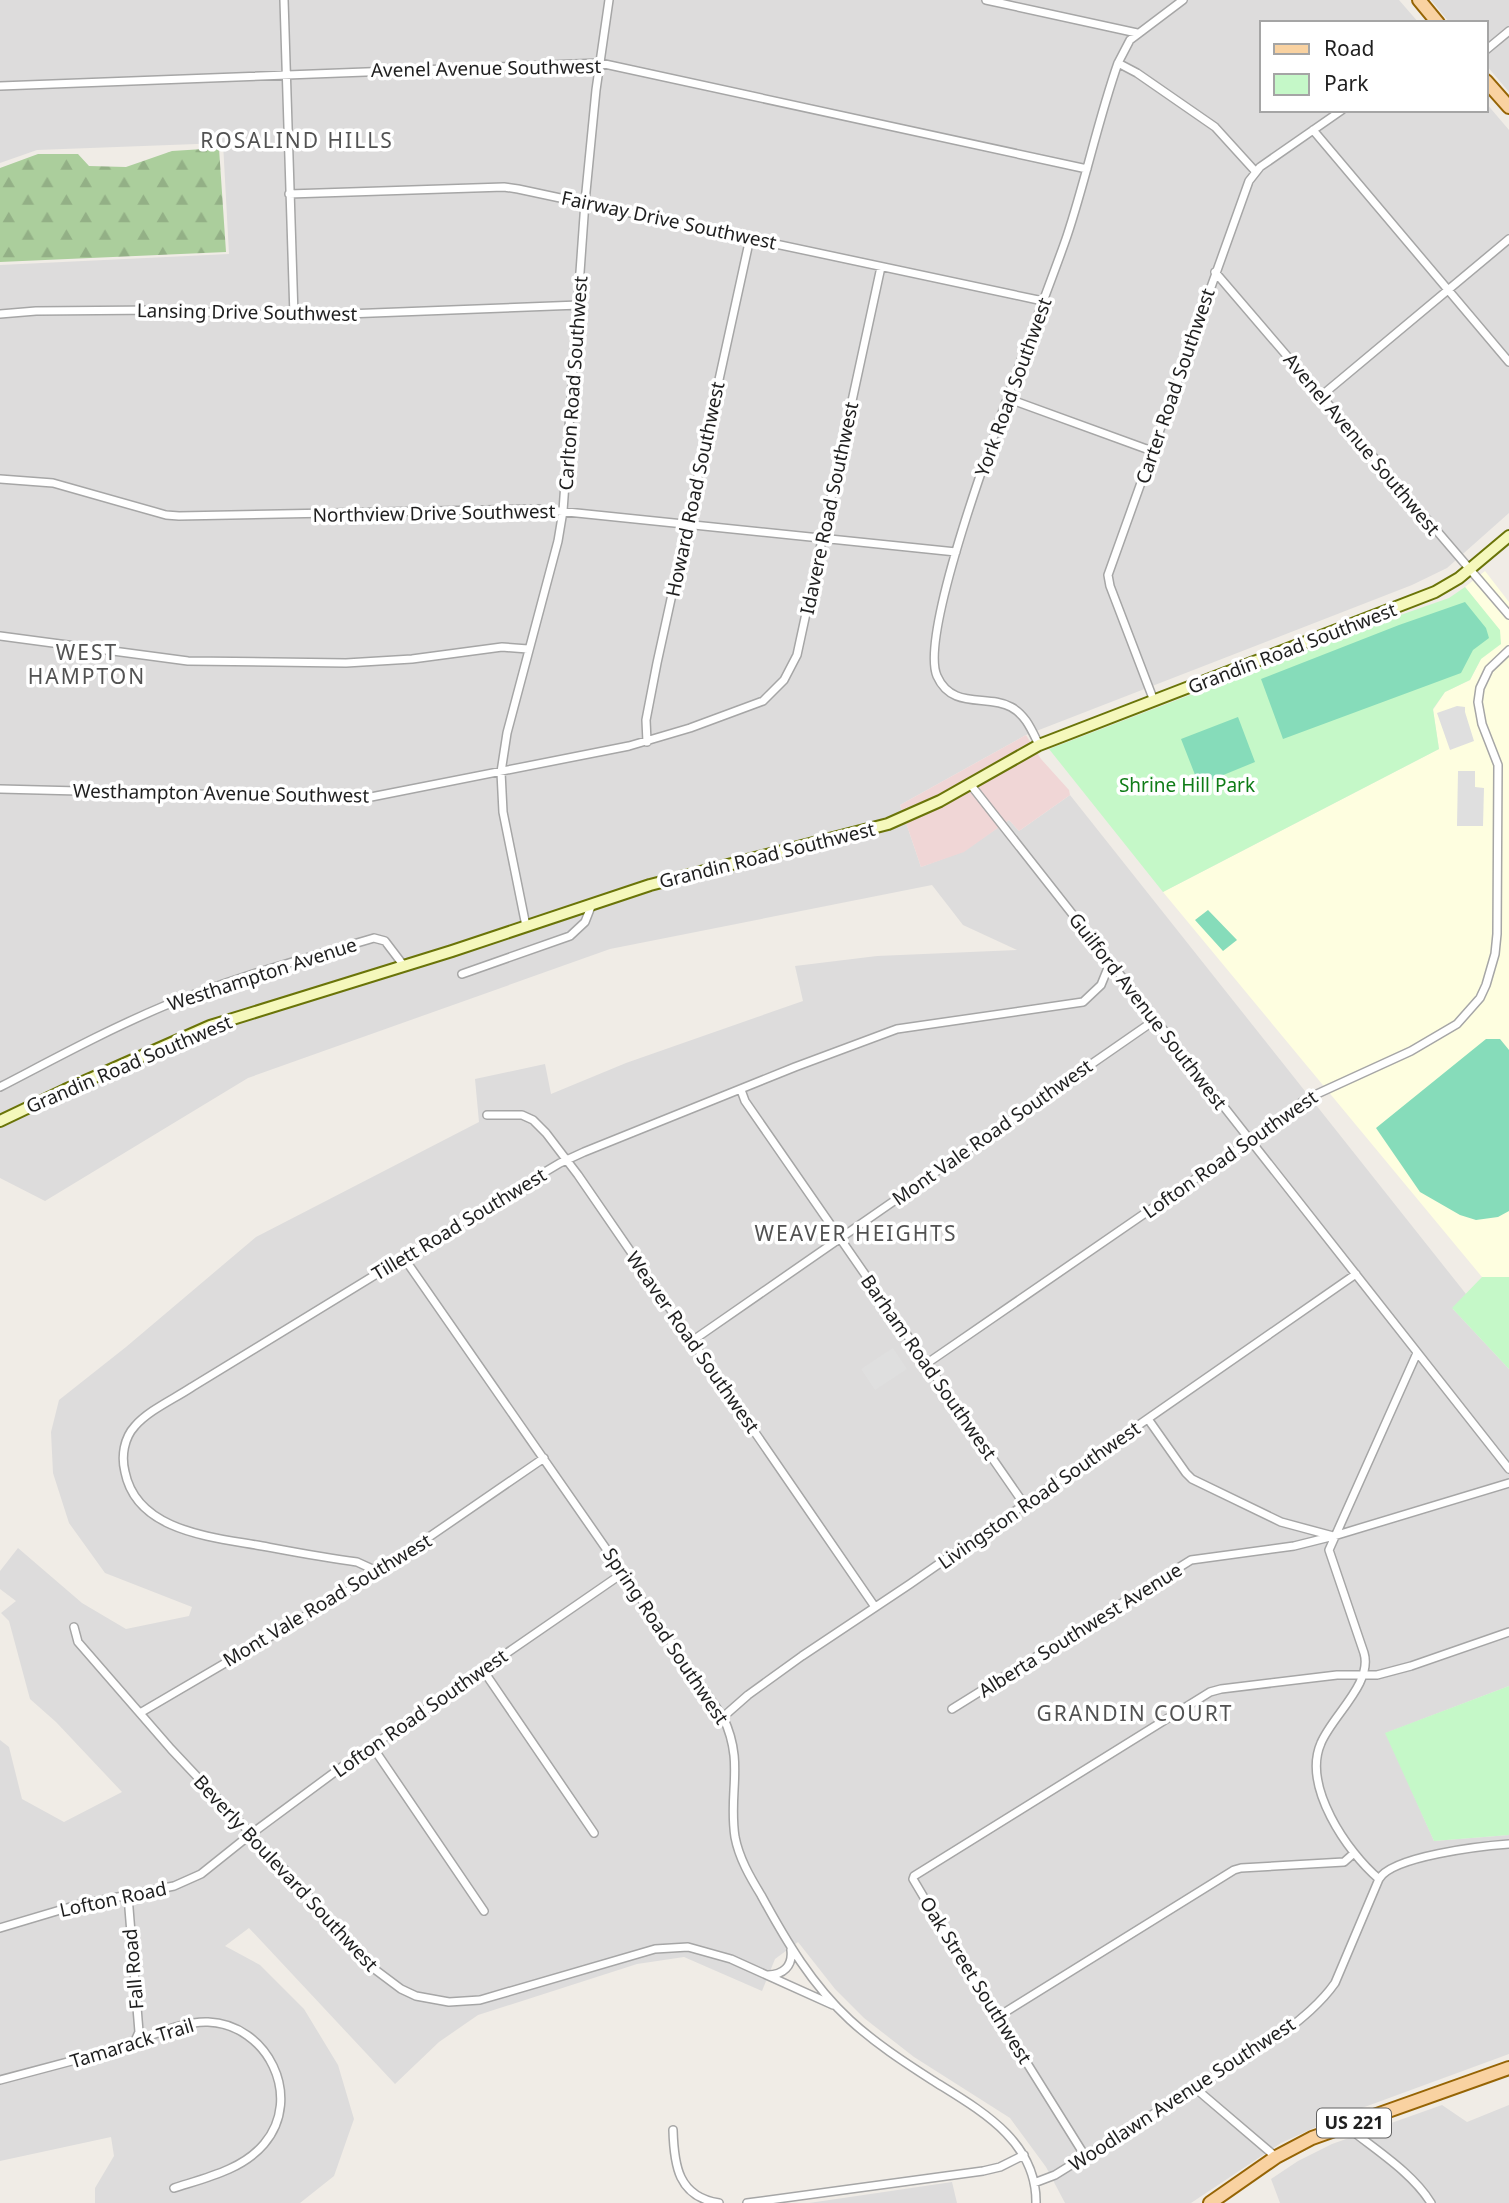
<svg xmlns="http://www.w3.org/2000/svg" width="1509" height="2203" viewBox="0 0 1509 2203" font-family="'Noto Sans',sans-serif">
<style>
.residential{fill:#dddcdc}
.commercial{fill:#f0d6d6}
.education{fill:#fefee0}
.forest{fill:url(#forest-firs)}
.park{fill:#c5f8c8}
.pitch{fill:#86dcba}
.parking{fill:#dfdfdf}
.lines{fill:none;stroke-linecap:round;stroke-linejoin:round}
.street-casing{stroke:#a6a6a6;stroke-width:10}
.secondary-casing{stroke:#6a7408;stroke-width:14}
.primary-casing{stroke:#966404;stroke-width:16}
.street{stroke:#fff;stroke-width:7}
.secondary{stroke:#f5f8bc;stroke-width:10}
.primary{stroke:#f9d2a1;stroke-width:12}
.labels{text-anchor:middle;stroke-width:7;stroke-linejoin:round;paint-order:stroke}
.shield{fill:#fff;stroke:#626262;stroke-width:2}
.shield-label{font-size:18px;font-weight:bold;fill:#1f1f1f}
.street-label{font-size:19px;fill:#1f1f1f;stroke:#fff}
.park-label{font-size:19px;fill:#0f7c17;stroke:#fff}
.neighbourhood-label{font-size:21px;letter-spacing:2px;fill:#525252;stroke:#fff}
</style>
<defs>
<pattern id="forest-firs" width="22" height="20" patternUnits="userSpaceOnUse" patternTransform="scale(1.75)"><rect width="22" height="20" fill="#abce9c"/><path d="M5 1l3.5 6h-7zM16 11l3.5 6h-7z" fill="#93b086"/></pattern>
</defs>
<rect width="100%" height="100%" fill="#f0ece6"/>
<path class="residential" d="M 0,0 L 1399,0 L 1419,23 L 1262,23 L 1262,110 L 1486,110 L 1486,103 L 1509,130 L 1509,513 L 1447,568 L 1412,585 L 1026,735 L 900,805 L 921,867 L 964,851 L 1009,820 L 1019,831 L 1070,795 L 1466,1294 L 1453,1309 L 1509,1369 L 1509,1686 L 1386,1733 L 1434,1841 L 1509,1835 L 1509,2054 L 1340,2116 L 1281,2143 L 1191,2203 L 1065,2203 L 1046,2167 L 1010,2118 L 914,2057 L 864,2018 L 835,1989 L 798,1942 L 775,1959 L 762,1991 L 684,1957 L 637,1964 L 478,2015 L 439,2042 L 395,2084 L 249,1928 L 225,1946 L 260,1965 L 304,2009 L 338,2065 L 354,2119 L 334,2176 L 300,2203 L 95,2203 L 95,2188 L 114,2156 L 111,2137 L 0,2161 L 0,1740 L 9,1747 L 22,1799 L 64,1822 L 122,1792 L 56,1722 L 30,1699 L 9,1621 L 1,1613 L 16,1601 L 0,1589 L 0,1571 L 18,1548 L 82,1603 L 126,1629 L 189,1616 L 192,1607 L 105,1573 L 69,1523 L 53,1473 L 51,1432 L 59,1400 L 126,1347 L 256,1237 L 479,1122 L 475,1079 L 545,1064 L 551,1094 L 626,1063 L 803,1001 L 795,966 L 877,956 L 1017,950 L 963,925 L 932,885 L 610,949 L 248,1078 L 45,1201 L 0,1178 L 0,265 L 229,254 L 223,143 L 37,150 L 0,163 Z
M 1431,0 L 1509,0 L 1509,92 L 1486,65 L 1486,23 L 1450,23 Z
M 1442,2105 L 1467,2122 L 1509,2105 L 1509,2203 L 1280,2203 L 1271,2179 L 1298,2161 L 1332,2144 Z
M 952,2182 L 957,2203 L 809,2203 Z"/>
<path class="commercial" d="M 1026,735 L 1041,759 L 1069,790 L 1070,795 L 1019,831 L 1009,820 L 964,852 L 921,867 L 900,805 Z"/>
<path class="education" d="M 1485,571 L 1509,602 L 1509,1277 L 1482,1277 L 1163,892 L 1439,749 L 1433,710 L 1445,692 L 1470,680 L 1481,659 L 1485,612 L 1465,587 Z"/>
<path class="forest" d="M 219,148 L 226,252 L 0,262 L 0,168 L 38,154 L 78,154 L 89,166 L 126,167 L 172,151 Z"/>
<path class="park" d="M 1465,587 L 1500,630 L 1501,644 L 1481,659 L 1470,680 L 1445,692 L 1433,709 L 1439,749 L 1163,892 L 1049,749 L 1372,625 L 1449,598 Z
M 1482,1277 L 1509,1277 L 1509,1369 L 1452,1308 Z
M 1509,1686 L 1509,1835 L 1434,1841 L 1385,1733 Z"/>
<path class="pitch" d="M 1465,602 L 1486,628 L 1489,638 L 1473,650 L 1461,673 L 1283,739 L 1261,679 L 1399,625 Z
M 1238,717 L 1255,762 L 1199,785 L 1181,739 Z
M 1208,910 L 1237,940 L 1223,951 L 1195,920 Z
M 1486,1039 L 1500,1039 L 1509,1050 L 1509,1211 L 1498,1217 L 1476,1220 L 1460,1215 L 1420,1192 L 1376,1128 Z"/>
<path class="parking" d="M 1457,706 L 1465,707 L 1465,712 L 1474,741 L 1450,750 L 1437,713 Z
M 1458,771 L 1475,771 L 1475,787 L 1484,788 L 1483,826 L 1457,826 Z
M 893,1348 L 907,1369 L 875,1390 L 861,1369 Z"/>
<g class="lines">
<defs>
<path id="street" d="M 284,0 L 294,316
M 986,0 L 1137,33
M 1486,50 L 1509,31
M 1118,63 L 1137,73 L 1215,127 L 1255,171
M 0,86 L 600,63 L 1087,169
M 1313,130 L 1509,362
M 289,194 L 504,187 L 518,189 L 1043,301
M 1215,272 L 1509,615
M 0,314 L 36,311 L 160,310 L 294,316 L 579,305
M 1321,396 L 1509,239
M 1009,399 L 1152,451
M 0,479 L 53,483 L 166,515 L 179,516 L 538,509 L 956,552
M 0,636 L 188,661 L 346,663 L 412,659 L 502,647 L 528,649
M 1154,701 L 1110,586 L 1108,575 L 1249,181 L 1260,167 L 1342,110
M 647,742 L 646,720 L 657,663 L 750,238
M 1039,745 C 1032,731 1026,715 1011,707 C 987,694 952,710 937,676 C 914,623 1043,307 1067,236 C 1086,179 1098,120 1118,63 L 1130,40 L 1183,0
M 970,784 L 1509,1469
M 0,789 L 349,798 L 371,797 L 629,746 L 690,728 L 763,701 L 784,680 L 797,655 L 881,267
M 526,926 L 503,812 L 501,772 L 507,733 L 558,541 L 563,511 L 585,202 L 596,90 L 609,0
M 462,974 L 570,936 L 585,922 L 592,904
M 0,1087 C 54,1059 107,1030 164,1006 C 232,978 303,959 374,938 L 385,941 L 404,966
M 741,1090 L 745,1101 L 1024,1504
M 487,1115 L 522,1115 L 533,1120 L 546,1133 L 578,1175 L 875,1607
M 404,1258 L 723,1717 C 745,1763 728,1792 735,1837 C 739,1858 750,1877 761,1895 C 786,1941 812,1985 850,2020 C 875,2043 904,2062 932,2080 C 978,2109 1037,2140 1036,2203
M 692,1341 L 1155,1020
M 926,1364 L 1250,1141 L 1306,1099 L 1411,1051 L 1457,1024 L 1480,998 L 1486,985 L 1495,954 L 1497,934 L 1498,765 L 1482,724 L 1478,702 L 1480,688 L 1489,669 L 1509,650
M 1148,1419 L 1186,1473 L 1192,1479 L 1281,1522 L 1333,1536
M 379,1572 L 357,1562 C 325,1558 294,1552 262,1546 C 213,1537 137,1532 125,1472 C 121,1456 124,1438 135,1426 C 149,1410 174,1399 192,1387 L 496,1201 L 560,1163 L 584,1152 L 795,1067 L 897,1029 L 1083,1002 L 1101,985 L 1110,963
M 74,1627 L 78,1642 L 171,1749 L 285,1870 L 373,1968 L 401,1989 L 416,1996 L 449,2002 L 480,2000 L 655,1949 L 688,1947 L 731,1959 L 833,2005
M 483,1670 L 594,1833
M 952,1709 L 1191,1560 L 1294,1546 L 1334,1536 L 1509,1483
M 140,1713 L 365,1581 L 544,1458
M 723,1717 L 748,1695 L 802,1656 L 910,1584 L 1356,1274
M 372,1746 L 484,1911
M 1379,1879 C 1347,1852 1302,1786 1321,1743 C 1332,1716 1373,1683 1364,1653 L 1329,1550 L 1417,1353
M 128,1896 L 139,2032 L 135,2041
M 0,1928 L 77,1905 L 174,1886 L 201,1874 L 251,1834 L 343,1766 L 623,1573
M 768,1975 C 783,1975 793,1966 791,1950
M 999,2016 L 1234,1870 L 1241,1868 L 1344,1862 L 1353,1854
M 0,2080 L 128,2046 L 135,2041 C 157,2034 184,2021 208,2022 C 267,2024 304,2097 264,2144 C 242,2170 205,2178 174,2188
M 1195,2088 L 1276,2157
M 1346,2126 C 1374,2149 1412,2172 1431,2203
M 673,2130 C 674,2165 678,2197 719,2203
M 1085,2156 L 932,1911 L 913,1879 L 914,1876 L 1210,1692 L 1221,1689 L 1337,1675 L 1377,1675 L 1411,1666 L 1509,1632
M 1034,2183 L 1055,2175 L 1282,2034 C 1301,2019 1321,2003 1335,1983 L 1379,1879 C 1392,1856 1482,1846 1509,1844
M 747,2203 L 983,2171 L 1000,2167 L 1024,2155"/>
<path id="secondary" d="M 0,1121 L 65,1090 L 210,1026 L 452,951 L 650,885 L 888,824 L 940,801 L 1039,745 L 1435,592 L 1459,578 L 1509,536"/>
<path id="primary" d="M 1419,0 L 1438,23
M 1486,81 L 1509,107
M 1210,2203 L 1276,2157 L 1312,2138 L 1509,2068"/>
</defs>
<use href="#street" class="street-casing"/>
<use href="#secondary" class="secondary-casing"/>
<use href="#primary" class="primary-casing"/>
<use href="#street" class="street"/>
<use href="#secondary" class="secondary"/>
<use href="#primary" class="primary"/>
</g>
<g class="labels">
<rect class="shield" x="1317" y="2108.5" width="74" height="29" rx="5"/>
<g class="shield-label">
<text x="1354" y="2129">US 221</text>
</g>
<g class="street-label">
<text transform="translate(486 68) rotate(-1)" y="7">Avenel Avenue Southwest</text>
<text transform="translate(669 220) rotate(12)" y="7">Fairway Drive Southwest</text>
<text transform="translate(247 312) rotate(1)" y="7">Lansing Drive Southwest</text>
<text transform="translate(573 383) rotate(-86)" y="7">Carlton Road Southwest</text>
<text transform="translate(1175 386) rotate(-71)" y="7">Carter Road Southwest</text>
<text transform="translate(1013 387) rotate(-70)" y="7">York Road Southwest</text>
<text transform="translate(1362 444) rotate(50)" y="7">Avenel Avenue Southwest</text>
<text transform="translate(695 489) rotate(-78)" y="7">Howard Road Southwest</text>
<text transform="translate(829 508) rotate(-78)" y="7">Idavere Road Southwest</text>
<text transform="translate(434 513) rotate(-1)" y="7">Northview Drive Southwest</text>
<text transform="translate(1292 648) rotate(-21)" y="7">Grandin Road Southwest</text>
<text transform="translate(221 793) rotate(1)" y="7">Westhampton Avenue Southwest</text>
<text transform="translate(767 855) rotate(-14)" y="7">Grandin Road Southwest</text>
<text transform="translate(262 974) rotate(-18)" y="7">Westhampton Avenue</text>
<text transform="translate(1148 1011) rotate(52)" y="7">Guilford Avenue Southwest</text>
<text transform="translate(129 1064) rotate(-23)" y="7">Grandin Road Southwest</text>
<text transform="translate(992 1132) rotate(-35)" y="7">Mont Vale Road Southwest</text>
<text transform="translate(1230 1154) rotate(-35)" y="7">Lofton Road Southwest</text>
<text transform="translate(459 1224) rotate(-31)" y="7">Tillett Road Southwest</text>
<text transform="translate(693 1342) rotate(55)" y="7">Weaver Road Southwest</text>
<text transform="translate(929 1367) rotate(55)" y="7">Barham Road Southwest</text>
<text transform="translate(1039 1495) rotate(-35)" y="7">Livingston Road Southwest</text>
<text transform="translate(327 1600) rotate(-31)" y="7">Mont Vale Road Southwest</text>
<text transform="translate(1080 1630) rotate(-32)" y="7">Alberta Southwest Avenue</text>
<text transform="translate(666 1636) rotate(56)" y="7">Spring Road Southwest</text>
<text transform="translate(420 1713) rotate(-35)" y="7">Lofton Road Southwest</text>
<text transform="translate(286 1873) rotate(47)" y="7">Beverly Boulevard Southwest</text>
<text transform="translate(113 1899) rotate(-12)" y="7">Lofton Road</text>
<text transform="translate(133 1969) rotate(-95)" y="7">Fall Road</text>
<text transform="translate(976 1980) rotate(58)" y="7">Oak Street Southwest</text>
<text transform="translate(132 2043) rotate(-17)" y="7">Tamarack Trail</text>
<text transform="translate(1182 2094) rotate(-33)" y="7">Woodlawn Avenue Southwest</text>
</g>
<g class="park-label">
<text x="1187" y="792">Shrine Hill Park</text>
</g>
<g class="neighbourhood-label">
<text x="297" y="148">ROSALIND HILLS</text>
<text x="87" y="660">WEST<tspan x="87" dy="24">HAMPTON</tspan></text>
<text x="856" y="1241">WEAVER HEIGHTS</text>
<text x="1135" y="1721">GRANDIN COURT</text>
</g>
</g>
<rect x="1260" y="21" width="228" height="91" fill="#ffffff" stroke="#a5a5a5" stroke-width="2"/>
<rect x="1274" y="44" width="35" height="10" fill="#f9d2a1" stroke="#a5a5a5" stroke-width="2"/>
<text x="1324" y="56" font-size="21" fill="#1f1f1f">Road</text>
<rect x="1274" y="74" width="35" height="21" fill="#c5f8c8" stroke="#a5a5a5" stroke-width="2"/>
<text x="1324" y="91" font-size="21" fill="#1f1f1f">Park</text>
</svg>
